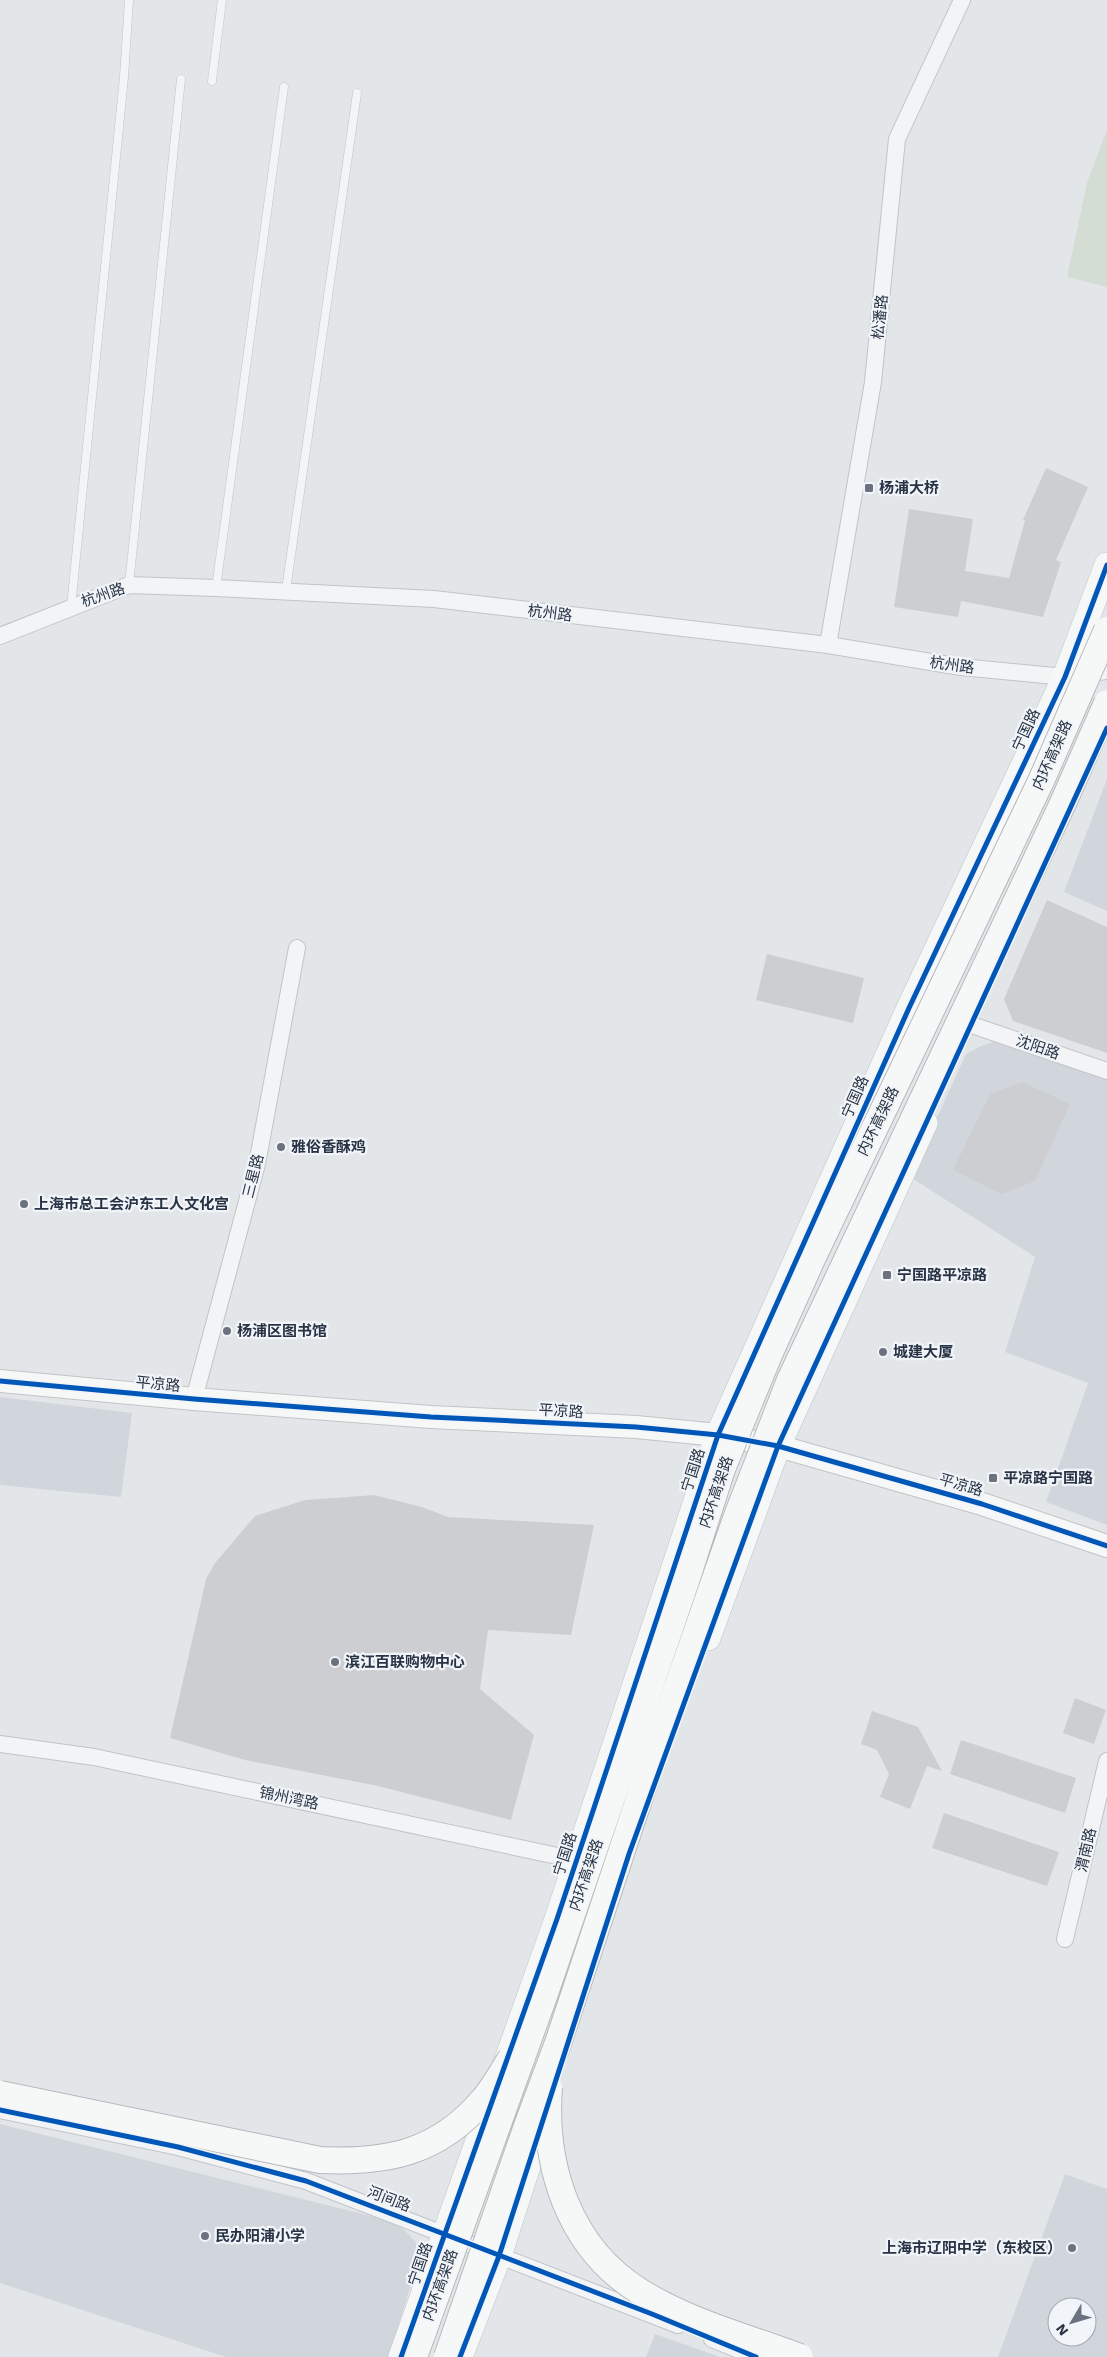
<svg xmlns="http://www.w3.org/2000/svg" width="1107" height="2357" viewBox="0 0 1107 2357" font-family="'Work Sans','Noto Sans SC',sans-serif">
<style>
.built{fill:#d1d6dc;fill-rule:evenodd}
.green{fill:#d4ddd4}
.building{fill:#ccced1}
.lines{fill:none;stroke-linecap:round;stroke-linejoin:round}
.service-casing{stroke:#c1c4c7;stroke-width:9}
.minor-casing{stroke:#c1c4c7;stroke-width:18}
.secondary-casing{stroke:#c1c4c7;stroke-width:24}
.primary-casing{stroke:#bfc3c7;stroke-width:26}
.service{stroke:#f3f4f5;stroke-width:8}
.minor{stroke:#f3f4f5;stroke-width:16}
.secondary{stroke:#f6f7f7;stroke-width:22}
.primary{stroke:#f6f7f7;stroke-width:25}
.trunk-bridge-casing{stroke:#b5b9be;stroke-width:28;stroke-linecap:butt}
.trunk-bridge{stroke:#f6f7f7;stroke-width:26}
.cycleway-casing{stroke:#f1f4f8;stroke-width:8}
.cycleway{stroke:#0057b8;stroke-width:5}
.poi-dot{fill:#69727e;stroke:#f1f4f8;stroke-width:2}
.labels{text-anchor:middle;stroke-width:4.5;stroke-linejoin:round;paint-order:stroke}
.street-label{font-size:15px;fill:#283445;stroke:#f1f4f8}
.poi-label{font-size:15px;font-weight:bold;fill:#283445;stroke:#f1f4f8;text-anchor:start}
</style>
<rect width="100%" height="100%" fill="#e3e6e9"/>
<path class="built" d="M 1107,779 L 1107,911 L 1064,892 Z
M 993,1042 L 1000,1042 L 1107,1080 L 1107,1525 L 1046,1502 L 1088,1383 L 1005,1352 L 1035,1257 L 910,1177 L 966,1054 L 981,1046 Z
M 0,1397 L 132,1413 L 121,1497 L 0,1485 Z
M 0,2124 L 387,2220 L 404,2230 L 416,2242 L 420,2255 L 389,2357 L 226,2357 L 0,2283 Z
M 1065,2174 L 1107,2189 L 1107,2357 L 998,2357 ZM 1057,2307 L 1087,2307 L 1087,2337 L 1057,2337 Z
M 655,2334 L 720,2357 L 646,2357 Z"/>
<path class="green" d="M 1107,130 L 1107,287 L 1067,277 L 1087,183 Z"/>
<path class="building" d="M 1046,468 L 1088,487 L 1056,560 L 1061,562 L 1043,617 L 961,601 L 958,617 L 894,607 L 909,509 L 973,519 L 965,571 L 1009,578 L 1025,520 L 1023,520 Z
M 1047,900 L 1107,927 L 1107,1053 L 1013,1021 L 1004,999 Z
M 767,954 L 864,978 L 853,1023 L 756,1000 Z
M 1022,1082 L 1070,1104 L 1035,1181 L 1002,1194 L 953,1170 L 990,1094 Z
M 374,1495 L 422,1507 L 448,1517 L 594,1525 L 571,1635 L 488,1630 L 480,1689 L 534,1735 L 511,1820 L 378,1786 L 245,1760 L 170,1738 L 206,1579 L 215,1563 L 255,1516 L 305,1500 Z
M 1075,1698 L 1106,1710 L 1094,1744 L 1063,1733 Z
M 872,1711 L 918,1727 L 942,1771 L 927,1766 L 910,1809 L 880,1797 L 889,1774 L 877,1750 L 861,1744 Z
M 961,1740 L 1076,1778 L 1065,1813 L 950,1774 Z
M 944,1813 L 1059,1852 L 1047,1886 L 932,1848 Z"/>
<g class="lines">
<defs>
<path id="service" d="M 212,81 L 222,0
M 129,585 L 181,79
M 216,588 L 284,87
M 286,590 L 357,93
M 71,607 L 124,77 L 129,0"/>
<path id="minor" d="M 0,636 L 129,585 L 216,588 L 434,599 L 828,645 L 961,667 L 1065,677 L 1107,671
M 828,645 L 873,382 L 897,139 L 962,0
M 969,1024 L 1107,1071
M 194,1399 L 257,1164 L 297,948
M 0,1744 L 94,1757 L 576,1860
M 1065,1939 L 1107,1761
M 0,2110 L 178,2147 L 306,2181 L 678,2325
M 712,2339 L 756,2357"/>
<path id="secondary" d="M 0,1381 L 194,1399 L 431,1417 L 636,1427 L 718,1435 L 778,1446 L 982,1504 L 1107,1546"/>
<path id="primary" d="M 708,1638 L 778,1446 L 925,1123
M 401,2357 L 557,1919 L 718,1435 L 909,1008 L 1065,677 L 1107,565
M 460,2357 L 499,2256 L 547,2107"/>
</defs>
<use href="#service" class="service-casing"/>
<use href="#minor" class="minor-casing"/>
<use href="#secondary" class="secondary-casing"/>
<use href="#primary" class="primary-casing"/>
<use href="#service" class="service"/>
<use href="#minor" class="minor"/>
<use href="#secondary" class="secondary"/>
<use href="#primary" class="primary"/>
<defs>
<path id="trunk-bridge" d="M 549,2087 C 543,2167 569,2247 639,2291 C 688,2322 747,2337 800,2357
M 0,2094 L 320,2160 C 387,2163 438,2153 483,2100 C 494,2088 502,2072 511,2058
M 414,2357 L 544,1996 L 686,1581 L 722,1469 L 768,1357 L 812,1259 L 1041,781 L 1107,630
M 447,2357 L 527,2126 L 559,2040 L 654,1754 L 737,1516 L 790,1380 L 1063,803 L 1107,703"/>
</defs>
<use href="#trunk-bridge" class="trunk-bridge-casing"/>
<use href="#trunk-bridge" class="trunk-bridge"/>
<defs>
<path id="cycleway" d="M 0,1381 L 194,1399 L 431,1417 L 636,1427 L 718,1435 L 778,1446 L 982,1504 L 1107,1546
M 0,2110 L 178,2147 L 306,2181 L 652,2314 L 756,2357
M 401,2357 L 557,1919 L 718,1435 L 909,1008 L 1065,677 L 1107,565
M 460,2357 L 499,2256 L 629,1854 L 778,1446 L 1107,728"/>
</defs>
<use href="#cycleway" class="cycleway-casing"/>
<use href="#cycleway" class="cycleway"/>
</g>
<g class="poi-dot">
<rect x="864" y="483" width="10" height="10" rx="2.5"/>
<circle cx="281" cy="1147" r="5"/>
<circle cx="24" cy="1204" r="5"/>
<rect x="882" y="1270" width="10" height="10" rx="2.5"/>
<circle cx="227" cy="1331" r="5"/>
<circle cx="883" cy="1352" r="5"/>
<rect x="988" y="1473" width="10" height="10" rx="2.5"/>
<circle cx="335" cy="1662" r="5"/>
<circle cx="205" cy="2236" r="5"/>
<circle cx="1072" cy="2248" r="5"/>
</g>
<g class="labels">
<g class="street-label">
<text transform="translate(880 317) rotate(-84)" y="5">松潘路</text>
<text transform="translate(103 595) rotate(-19)" y="5">杭州路</text>
<text transform="translate(550 613) rotate(7)" y="5">杭州路</text>
<text transform="translate(952 665) rotate(8)" y="5">杭州路</text>
<text transform="translate(1026 730) rotate(-65)" y="5">宁国路</text>
<text transform="translate(1052 755) rotate(-66)" y="5">内环高架路</text>
<text transform="translate(1038 1047) rotate(19)" y="5">沈阳路</text>
<text transform="translate(855 1097) rotate(-66)" y="5">宁国路</text>
<text transform="translate(878 1121) rotate(-64)" y="5">内环高架路</text>
<text transform="translate(253 1176) rotate(-76)" y="5">三星路</text>
<text transform="translate(158 1384) rotate(5)" y="5">平凉路</text>
<text transform="translate(561 1411) rotate(3)" y="5">平凉路</text>
<text transform="translate(693 1470) rotate(-72)" y="5">宁国路</text>
<text transform="translate(961 1485) rotate(16)" y="5">平凉路</text>
<text transform="translate(716 1492) rotate(-71)" y="5">内环高架路</text>
<text transform="translate(289 1798) rotate(12)" y="5">锦州湾路</text>
<text transform="translate(1086 1850) rotate(-77)" y="5">渭南路</text>
<text transform="translate(565 1854) rotate(-72)" y="5">宁国路</text>
<text transform="translate(586 1875) rotate(-71)" y="5">内环高架路</text>
<text transform="translate(389 2199) rotate(21)" y="5">河间路</text>
<text transform="translate(420 2264) rotate(-71)" y="5">宁国路</text>
<text transform="translate(440 2285) rotate(-70)" y="5">内环高架路</text>
</g>
<g class="poi-label">
<text x="879" y="493">杨浦大桥</text>
<text x="291" y="1152">雅俗香酥鸡</text>
<text x="34" y="1209">上海市总工会沪东工人文化宫</text>
<text x="897" y="1280">宁国路平凉路</text>
<text x="237" y="1336">杨浦区图书馆</text>
<text x="893" y="1357">城建大厦</text>
<text x="1003" y="1483">平凉路宁国路</text>
<text x="345" y="1667">滨江百联购物中心</text>
<text x="215" y="2241">民办阳浦小学</text>
<text x="1062" y="2253" text-anchor="end">上海市辽阳中学（东校区）</text>
</g>
</g>
<g transform="translate(1072 2322) rotate(232)"><circle r="24" fill="#f1f4f8" stroke="#a1a7b0"/>
<path d="M0-4L9 19L0 12L-9 19Z" fill="#69727e"/>
<text y="-8" font-size="14" font-weight="bold" text-anchor="middle" fill="#283445">N</text>
</g>
</svg>
